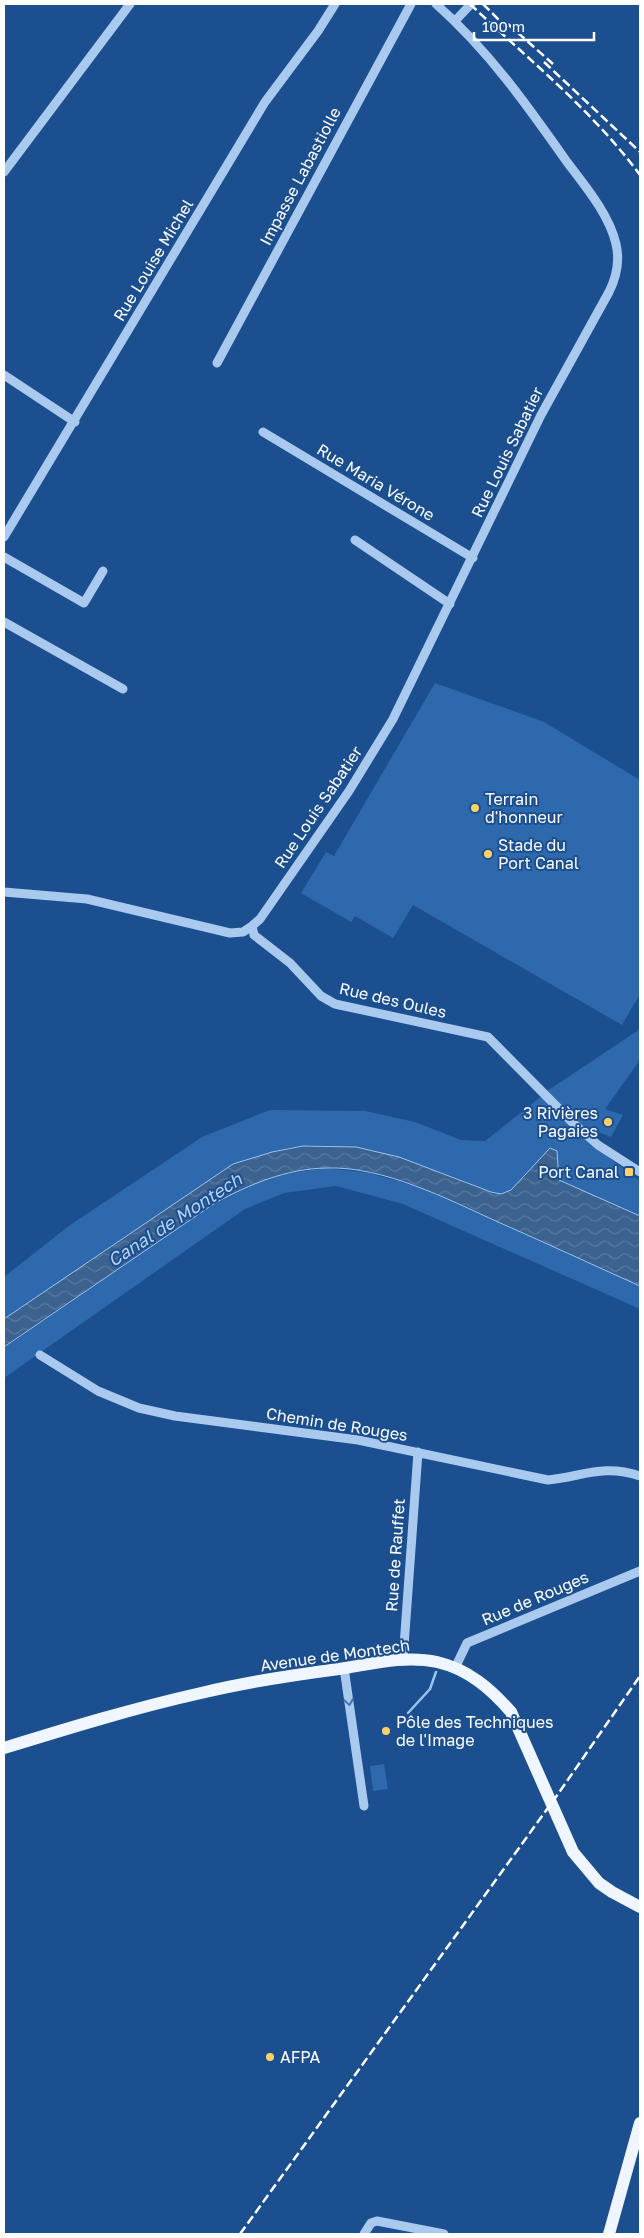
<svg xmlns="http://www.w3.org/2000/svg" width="644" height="2238" viewBox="0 0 644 2238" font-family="'Golos Text',sans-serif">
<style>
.green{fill:#2e69ad}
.water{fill:url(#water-waves);stroke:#9cc4f0}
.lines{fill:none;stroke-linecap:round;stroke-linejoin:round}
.stream{stroke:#9cc4f0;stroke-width:2.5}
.minor{stroke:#a9c9ee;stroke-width:9}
.major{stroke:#f0f6ff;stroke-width:12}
.rail{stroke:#fff;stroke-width:2.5;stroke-dasharray:9 4;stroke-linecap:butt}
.oneway{stroke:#4674ac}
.poi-dot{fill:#ffd166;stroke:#1b4f8f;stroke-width:2}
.labels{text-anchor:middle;stroke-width:4;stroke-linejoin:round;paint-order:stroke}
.street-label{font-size:16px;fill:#fff;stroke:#1b4f8f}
.poi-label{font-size:16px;fill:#fff;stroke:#1b4f8f;text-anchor:start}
.water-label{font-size:18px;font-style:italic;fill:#b5d3f5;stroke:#1b4f8f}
</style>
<defs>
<pattern id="water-waves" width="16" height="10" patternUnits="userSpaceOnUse" patternTransform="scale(1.25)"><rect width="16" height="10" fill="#3c6290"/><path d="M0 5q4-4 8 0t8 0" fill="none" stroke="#597aa1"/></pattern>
</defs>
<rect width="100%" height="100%" fill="#1b4f8f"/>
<path class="green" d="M 435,683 L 544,722 L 640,780 L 640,994 L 622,1025 L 413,905 L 393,938 L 355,916 L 351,922 L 301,893 L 326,852 L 334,856 Z
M 640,1029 L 640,1060 L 605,1109 L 623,1115 L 611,1137 L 591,1129 L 586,1135 L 544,1093 Z
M 543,1095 L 592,1145 L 640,1181 L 640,1216 L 559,1180 L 557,1151 L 551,1148 L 511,1190 L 502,1194 L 491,1192 C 429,1168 373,1142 304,1146 C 280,1148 256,1157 233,1164 L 4,1319 L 4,1277 L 70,1225 L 202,1137 L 270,1110 L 365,1111 L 415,1122 L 461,1140 L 485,1141 Z
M 326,1168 L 369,1173 L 419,1187 L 640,1286 L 640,1309 L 403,1204 L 336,1186 L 284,1193 L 245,1209 L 4,1378 L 4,1348 L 215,1203 L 246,1186 L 278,1175 Z
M 384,1764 L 388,1789 L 373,1791 L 370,1766 Z"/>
<path class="water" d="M 303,1146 L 356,1147 L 399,1157 L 491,1192 L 501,1194 L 511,1190 L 550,1148 L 557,1151 L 559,1180 L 640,1216 L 640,1286 C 593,1265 546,1243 498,1222 C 447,1199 384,1166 326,1168 C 286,1169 250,1184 215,1203 L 4,1347 L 4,1319 L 233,1164 L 272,1152 Z"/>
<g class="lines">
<path class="stream" d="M 408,1713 L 430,1689 L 436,1672"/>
<path class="minor" d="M 455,21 L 471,4
M 4,172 L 130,4
M 217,363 L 411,4
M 4,375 L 75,422
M 263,432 L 473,558
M 4,537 L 265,102 L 318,31 L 335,4
M 355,540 L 450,604
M 4,557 L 84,603 L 103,571
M 4,622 L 123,689
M 4,892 L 87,899 L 230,933 L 243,932 L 252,926 L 254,935 L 290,963 L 321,996 L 335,1004 L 488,1037 L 572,1122 L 598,1145 L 640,1172
M 252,926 L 260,919 L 349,791 L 393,719 L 541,415 L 609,292 C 617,276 620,261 616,244 C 609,214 585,186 567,162 C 527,105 488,50 436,4
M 40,1355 L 98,1391 L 139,1408 L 175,1416 L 358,1440 L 548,1480 C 584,1476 603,1464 640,1476
M 403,1660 L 418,1452
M 344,1668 L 364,1806
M 455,1668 L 467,1643 L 640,1571
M 364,2234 L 371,2223 L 377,2221 L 444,2234"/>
<path class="major" d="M 4,1748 C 69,1728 134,1708 201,1693 C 246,1682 293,1675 339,1669 C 371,1664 405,1655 437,1662 C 468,1669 491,1689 511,1712 L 573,1852 L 599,1883 L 612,1892 L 640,1907
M 609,2234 L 640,2123"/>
<path class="rail" d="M 470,4 C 528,59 592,110 640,175
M 483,4 L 510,31
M 508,24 L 553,64
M 544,62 L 640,152
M 240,2234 L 558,1794 L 640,1676"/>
</g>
<defs><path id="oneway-chevron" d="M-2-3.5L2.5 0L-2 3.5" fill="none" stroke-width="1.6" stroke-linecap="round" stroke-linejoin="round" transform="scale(1.25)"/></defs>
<use class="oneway" href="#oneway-chevron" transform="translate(349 1702) rotate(82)"/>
<g class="poi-dot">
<circle cx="475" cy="808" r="5"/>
<circle cx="488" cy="854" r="5"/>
<circle cx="608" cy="1122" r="5"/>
<rect x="624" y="1167" width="10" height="10" rx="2.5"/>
<circle cx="386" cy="1731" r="5"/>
<circle cx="270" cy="2057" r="5"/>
</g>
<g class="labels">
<g class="street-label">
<text transform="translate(300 176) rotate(-62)" y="6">Impasse Labastiolle</text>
<text transform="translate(153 260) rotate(-59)" y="6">Rue Louise Michel</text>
<text transform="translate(507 452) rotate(-64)" y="6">Rue Louis Sabatier</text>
<text transform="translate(376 482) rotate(31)" y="6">Rue Maria Vérone</text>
<text transform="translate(318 807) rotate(-56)" y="6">Rue Louis Sabatier</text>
<text transform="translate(393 1000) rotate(13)" y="6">Rue des Oules</text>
<text transform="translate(337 1424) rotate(9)" y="6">Chemin de Rouges</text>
<text transform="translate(395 1555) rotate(-86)" y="6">Rue de Rauffet</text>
<text transform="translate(535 1598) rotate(-23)" y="6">Rue de Rouges</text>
<text transform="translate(335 1655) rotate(-8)" y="6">Avenue de Montech</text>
</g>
<g class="poi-label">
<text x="485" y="805">Terrain<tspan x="485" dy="18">d'honneur</tspan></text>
<text x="498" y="851">Stade du<tspan x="498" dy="18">Port Canal</tspan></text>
<text x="598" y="1119" text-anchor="end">3 Rivières<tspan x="598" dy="18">Pagaies</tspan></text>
<text x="619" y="1178" text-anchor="end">Port Canal</text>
<text x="396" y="1728">Pôle des Techniques<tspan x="396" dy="18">de l'Image</tspan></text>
<text x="280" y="2063">AFPA</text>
</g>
<g class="water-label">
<text transform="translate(175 1220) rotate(-33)" y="6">Canal de Montech</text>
</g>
</g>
<rect width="644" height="2238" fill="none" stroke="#ffffff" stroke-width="10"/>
<path d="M474 32v8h120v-8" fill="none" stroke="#ffffff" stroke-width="2.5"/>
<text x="482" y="32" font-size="15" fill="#ffffff" stroke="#1b4f8f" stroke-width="4" paint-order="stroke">100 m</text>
</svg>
